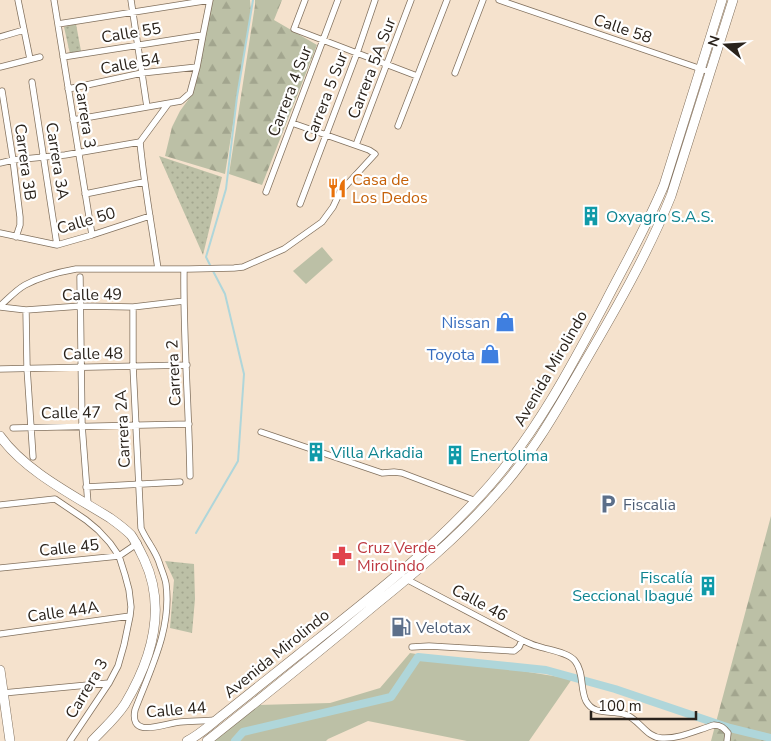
<svg xmlns="http://www.w3.org/2000/svg" width="771" height="741" viewBox="0 0 771 741" font-family="'Nunito Sans',sans-serif">
<style>
.grass{fill:#bcc0a6}
.forest{fill:url(#forest-firs)}
.park{fill:url(#park-dots)}
.lines{fill:none;stroke-linecap:round;stroke-linejoin:round}
.stream{stroke:#afd6da;stroke-width:2}
.canal{stroke:#afd6da;stroke-width:8}
.minor-casing{stroke:#82715e;stroke-width:7}
.primary-casing{stroke:#82715e;stroke-width:10}
.minor{stroke:#fff;stroke-width:5.5}
.primary{stroke:#fff;stroke-width:9}
.labels{text-anchor:middle;stroke-width:4.5;stroke-linejoin:round;paint-order:stroke}
.street-label{font-size:16px;fill:#2a231c;stroke:#fff}
.food-label{font-size:16px;fill:#c56008;stroke:#fff;text-anchor:start}
.culture-label{font-size:16px;fill:#0d838f;stroke:#fff;text-anchor:start}
.shop-label{font-size:16px;fill:#366cbe;stroke:#fff;text-anchor:end}
.service-label{font-size:16px;fill:#4e5e75;stroke:#fff;text-anchor:start}
.health-label{font-size:16px;fill:#be3a42;stroke:#fff;text-anchor:start}
</style>
<defs>
<pattern id="forest-firs" width="22" height="20" patternUnits="userSpaceOnUse" patternTransform="scale(1.25)"><rect width="22" height="20" fill="#bcc0a6"/><path d="M5 1l3.5 6h-7zM16 11l3.5 6h-7z" fill="#a2a58e"/></pattern>
<pattern id="park-dots" width="8" height="8" patternUnits="userSpaceOnUse" patternTransform="scale(1.25)"><rect width="8" height="8" fill="#bcc0a6"/><path d="M2 2h.1M6 6h.1" fill="none" stroke="#a2a58e" stroke-width="1.8" stroke-linecap="round"/></pattern>
</defs>
<rect width="100%" height="100%" fill="#f5e2cd"/>
<path class="grass" d="M 322,247 L 333,260 L 306,284 L 293,271 Z
M 410,653 L 572,679 L 529,741 L 467,741 L 368,721 L 328,739 L 326,741 L 214,741 L 258,705 L 330,703 L 380,688 Z"/>
<path class="forest" d="M 212,0 L 250,0 L 251,12 L 225,174 L 165,156 L 172,127 L 180,111 L 193,93 Z
M 255,0 L 282,0 L 274,20 L 317,45 L 262,185 L 229,174 L 255,5 Z
M 771,516 L 771,741 L 711,741 Z"/>
<path class="park" d="M 76,24 L 81,51 L 70,54 L 64,27 Z
M 159,156 L 222,177 L 203,255 Z
M 165,561 L 194,564 L 195,599 L 192,633 L 170,628 L 174,580 Z"/>
<g class="lines">
<path class="stream" d="M 211,267 L 206,257 L 226,189 L 237,97 L 253,0
M 196,533 L 238,461 L 244,374 L 225,294 L 213,271"/>
<path class="canal" d="M 235,741 L 243,732 L 391,697 L 418,657 L 546,670 L 615,689 L 730,728 L 771,738"/>
<defs>
<path id="minor" d="M 18,0 L 30,59
M 54,0 L 92,235
M 131,0 L 147,107
M 305,0 L 294,29 L 417,76
M 499,0 L 710,72
M 58,24 L 210,0
M 0,37 L 24,30
M 63,57 L 203,35
M 0,67 L 40,57
M 455,73 L 483,0
M 32,82 L 57,245
M 68,89 L 142,73 L 197,67
M 2,91 L 13,160 L 20,217 L 20,225 L 16,237
M 73,120 L 181,101 L 190,93 L 197,67 L 203,35 L 210,0
M 398,126 L 447,0
M 356,145 L 411,0
M 0,163 L 13,160 L 65,155 L 140,142
M 266,192 L 338,0
M 85,194 L 144,182
M 300,204 L 357,53 L 375,0
M 0,233 L 57,245 L 92,235 L 150,216
M 158,269 C 152,227 144,185 140,142 L 168,104
M 184,269 C 183,338 189,407 190,476
M 80,277 L 82,425 L 88,504
M 0,306 C 8,299 16,290 25,285 C 40,277 59,272 76,269 L 189,269 L 234,268 L 243,267 L 284,249 L 322,222 L 333,207 L 340,192 L 375,154 L 369,150 L 292,123
M 0,307 L 26,310 L 81,306 L 133,307 L 184,301
M 133,307 L 133,366 L 141,528 C 146,540 155,550 159,562 C 161,569 165,577 166,584 C 172,629 150,670 135,710 C 129,740 165,723 180,722 C 192,721 204,721 216,720
M 26,310 L 27,368 L 33,457
M 0,369 L 187,365
M 13,428 L 189,424
M 261,432 L 382,473 L 394,472 L 402,473 L 476,501
M 86,487 L 180,482
M 0,505 L 55,499 L 86,520 L 98,530 L 110,543 L 119,556 L 125,575 L 129,590 L 131,607 L 130,616 L 124,645 L 118,666 L 109,683 L 70,741
M 0,568 L 119,556 L 138,543
M 405,577 L 406,579 L 522,640 C 527,642 532,645 537,646 C 548,650 568,652 575,661 C 584,672 580,689 586,701 C 594,716 611,710 624,714 C 639,718 646,738 662,738 C 679,739 697,730 714,725 C 721,725 724,728 728,733 L 727,741
M 0,634 L 130,616
M 412,647 L 429,646 L 514,651 L 519,647 L 522,640
M 3,693 L 109,683"/>
<path id="primary" d="M 0,436 C 25,471 73,495 110,518 C 117,523 125,529 131,535 C 136,542 140,551 144,559 C 167,608 152,659 125,704 C 116,718 103,729 92,741
M 0,670 L 10,741
M 187,741 C 200,735 212,723 224,714 C 248,695 273,675 298,655 C 365,602 433,550 490,485 C 537,431 571,367 605,303 C 625,264 647,226 664,185 L 722,0
M 207,741 C 264,696 320,651 375,605 C 417,571 459,536 495,495 C 533,454 558,408 586,360 C 617,307 648,253 671,196 L 733,0"/>
</defs>
<use href="#minor" class="minor-casing"/>
<use href="#primary" class="primary-casing"/>
<use href="#minor" class="minor"/>
<use href="#primary" class="primary"/>
</g>
<defs>
<symbol id="restaurant-bare" viewBox="-9 -9 18 18"><path d="M-5-6h1v4h1v-4h1v4h1v-4h1v5L-1.5 .5V6h-2V.5L-5-1ZM5-6V6H3V1.5H1.5Q1.5-4 5-6Z" fill="#e8710a" stroke="#fff" stroke-width="2.5" paint-order="stroke"/></symbol>
<symbol id="building-bare" viewBox="-9 -9 18 18"><path d="M-4-6H4V6H1V3H-1V6H-4ZM-2.5-4.3h1.7v1.8h-1.7ZM.8-4.3h1.7v1.8H.8ZM-2.5-1h1.7V.8h-1.7ZM.8-1h1.7V.8H.8Z" fill="#0f9aa8" stroke="#fff" stroke-width="2.5" paint-order="stroke"/></symbol>
<symbol id="shop-bare" viewBox="-9 -9 18 18"><path d="M-5-2.5h2.3a2.7 3.5 0 0 1 5.4 0H5L5.5 6h-11ZM-1.5-2.5h3a1.5 2.3 0 0 0-3 0Z" fill="#3f7fe0" stroke="#fff" stroke-width="2.5" paint-order="stroke"/></symbol>
<symbol id="parking-bare" viewBox="-9 -9 18 18"><path d="M-3.5-5.5H1a3.5 3.5 0 0 1 0 7H-1V5.5H-3.5ZM-1-3.4V-.6H.8a1.4 1.4 0 0 0 0-2.8Z" fill="#5c6f8a" stroke="#fff" stroke-width="2.5" paint-order="stroke"/></symbol>
<symbol id="pharmacy-bare" viewBox="-9 -9 18 18"><path d="M-2-6h4v4h4v4h-4v4h-4v-4h-4v-4h4Z" fill="#e0444e" stroke="#fff" stroke-width="2.5" paint-order="stroke"/></symbol>
<symbol id="fuel-bare" viewBox="-9 -9 18 18"><path d="M-5.5-6h7V0h2V4h1.3V-2.5L3-4.5l.8-.8L6-3V5H2.5V1h-1V6h-7ZM-4.2-4.7v3.2H.2V-4.7Z" fill="#5c6f8a" stroke="#fff" stroke-width="2.5" paint-order="stroke"/></symbol>
</defs>
<g fill-rule="evenodd">
<use href="#restaurant-bare" x="323" y="174" width="28" height="28"/>
<use href="#building-bare" x="577" y="202" width="28" height="28"/>
<use href="#shop-bare" x="491" y="308" width="28" height="28"/>
<use href="#shop-bare" x="476" y="340" width="28" height="28"/>
<use href="#building-bare" x="302" y="438" width="28" height="28"/>
<use href="#building-bare" x="441" y="441" width="28" height="28"/>
<use href="#parking-bare" x="594" y="490" width="28" height="28"/>
<use href="#pharmacy-bare" x="328" y="542" width="28" height="28"/>
<use href="#building-bare" x="694" y="572" width="28" height="28"/>
<use href="#fuel-bare" x="387" y="613" width="28" height="28"/>
</g>
<g class="labels">
<g class="street-label">
<text transform="translate(623 28) rotate(19)" y="6">Calle 58</text>
<text transform="translate(131 32) rotate(-9)" y="6">Calle 55</text>
<text transform="translate(130 63) rotate(-10)" y="6">Calle 54</text>
<text transform="translate(371 68) rotate(-69)" y="6">Carrera 5A Sur</text>
<text transform="translate(289 91) rotate(-69)" y="6">Carrera 4 Sur</text>
<text transform="translate(325 97) rotate(-69)" y="6">Carrera 5 Sur</text>
<text transform="translate(86 115) rotate(81)" y="6">Carrera 3</text>
<text transform="translate(58 161) rotate(81)" y="6">Carrera 3A</text>
<text transform="translate(26 162) rotate(82)" y="6">Carrera 3B</text>
<text transform="translate(86 220) rotate(-16)" y="6">Calle 50</text>
<text transform="translate(92 294) rotate(-1)" y="6">Calle 49</text>
<text transform="translate(93 353) rotate(-1)" y="6">Calle 48</text>
<text transform="translate(550 368) rotate(-60)" y="6">Avenida Mirolindo</text>
<text transform="translate(173 373) rotate(-93)" y="6">Carrera 2</text>
<text transform="translate(71 412) rotate(-1)" y="6">Calle 47</text>
<text transform="translate(122 429) rotate(-93)" y="6">Carrera 2A</text>
<text transform="translate(69 547) rotate(-6)" y="6">Calle 45</text>
<text transform="translate(480 602) rotate(28)" y="6">Calle 46</text>
<text transform="translate(63 611) rotate(-8)" y="6">Calle 44A</text>
<text transform="translate(276 653) rotate(-39)" y="6">Avenida Mirolindo</text>
<text transform="translate(86 688) rotate(-59)" y="6">Carrera 3</text>
<text transform="translate(176 709) rotate(-5)" y="6">Calle 44</text>
</g>
<g class="food-label">
<text x="352" y="185">Casa de<tspan x="352" dy="18">Los Dedos</tspan></text>
</g>
<g class="culture-label">
<text x="606" y="222">Oxyagro S.A.S.</text>
<text x="331" y="458">Villa Arkadia</text>
<text x="470" y="461">Enertolima</text>
<text x="693" y="583" text-anchor="end">Fiscalía<tspan x="693" dy="18">Seccional Ibagué</tspan></text>
</g>
<g class="shop-label">
<text x="490" y="328">Nissan</text>
<text x="475" y="360">Toyota</text>
</g>
<g class="service-label">
<text x="623" y="510">Fiscalia</text>
<text x="416" y="633">Velotax</text>
</g>
<g class="health-label">
<text x="357" y="553">Cruz Verde<tspan x="357" dy="18">Mirolindo</tspan></text>
</g>
</g>
<g transform="translate(726 45) rotate(288)" stroke="#ffffff" stroke-width="4" paint-order="stroke">
<path d="M0-4L9 19L0 12L-9 19Z" fill="#2a231c"/>
<text y="-8" font-size="14" font-weight="bold" text-anchor="middle" fill="#2a231c">N</text>
</g>
<path d="M591 711v8h105v-8" fill="none" stroke="#2a231c" stroke-width="2.5"/>
<text x="598" y="711" font-size="15" fill="#2a231c" stroke="#ffffff" stroke-width="4" paint-order="stroke">100 m</text>
</svg>
